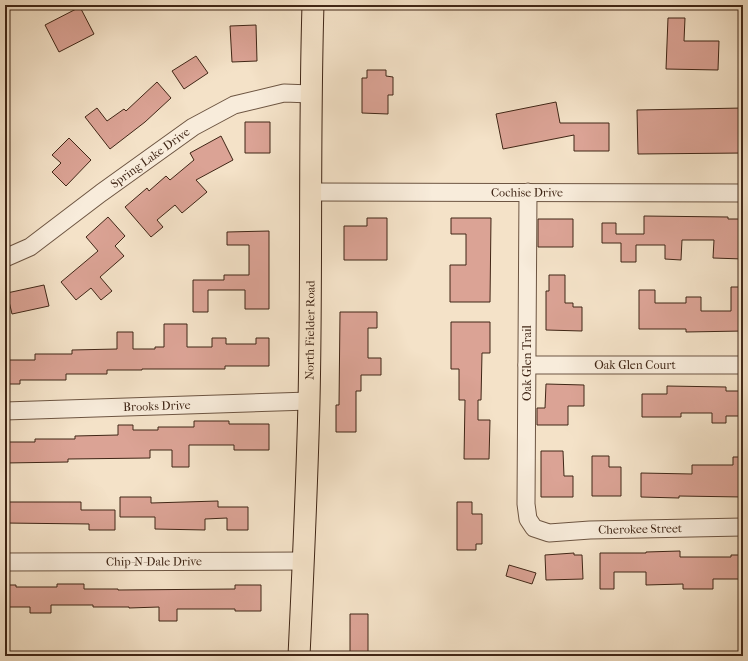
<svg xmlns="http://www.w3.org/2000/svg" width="748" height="661" viewBox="0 0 748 661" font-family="'IM FELL French Canon',serif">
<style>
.building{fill:#dba395;stroke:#402616}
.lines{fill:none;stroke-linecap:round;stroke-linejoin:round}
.minor-casing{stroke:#6d5542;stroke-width:19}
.major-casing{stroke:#402616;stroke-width:23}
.minor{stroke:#f8ecdb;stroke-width:17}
.major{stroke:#f4e2c8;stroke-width:21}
.labels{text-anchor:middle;stroke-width:3;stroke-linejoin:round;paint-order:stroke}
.street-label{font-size:12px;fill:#402616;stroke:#f8ecdb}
</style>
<rect width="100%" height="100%" fill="#f4e2c8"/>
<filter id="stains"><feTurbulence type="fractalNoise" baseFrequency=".005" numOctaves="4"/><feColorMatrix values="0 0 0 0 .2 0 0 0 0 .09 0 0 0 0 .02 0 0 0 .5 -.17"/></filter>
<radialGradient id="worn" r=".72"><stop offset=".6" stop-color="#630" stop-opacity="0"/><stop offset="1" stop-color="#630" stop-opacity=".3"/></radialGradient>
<path class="building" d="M 80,7 L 94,34 L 59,52 L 45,25 Z
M 668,18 L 685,18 L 684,41 L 719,41 L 718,70 L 666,69 Z
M 256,25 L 257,61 L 232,62 L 230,26 Z
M 196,56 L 208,73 L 184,89 L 172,71 Z
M 367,70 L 386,70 L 386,76 L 393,77 L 393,95 L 388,95 L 388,114 L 362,113 L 362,78 L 367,78 Z
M 157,82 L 171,98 L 145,122 L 110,149 L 85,117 L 97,108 L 107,121 L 124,109 L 126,111 Z
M 556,102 L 560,123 L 609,123 L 609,151 L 574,151 L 574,135 L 503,149 L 496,114 Z
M 743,108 L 743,153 L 638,154 L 637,110 Z
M 245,122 L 270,122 L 270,153 L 245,153 Z
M 221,136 L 233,160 L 196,180 L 207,192 L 182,213 L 175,205 L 157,220 L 163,227 L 151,237 L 125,207 L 147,188 L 149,191 L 166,176 L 170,180 L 194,160 L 190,153 Z
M 69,138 L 91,160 L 66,186 L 52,172 L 61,163 L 52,155 Z
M 644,216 L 728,217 L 728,219 L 743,219 L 743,259 L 713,258 L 714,240 L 682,240 L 681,260 L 665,259 L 665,245 L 636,245 L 636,262 L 621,262 L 621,243 L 602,243 L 602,223 L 616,223 L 616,234 L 644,234 Z
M 108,217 L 125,236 L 115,246 L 124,256 L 100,277 L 112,291 L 101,300 L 91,288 L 76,300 L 61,282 L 98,251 L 86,237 Z
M 367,218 L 387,218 L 387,260 L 344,260 L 344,226 L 367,226 Z
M 451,218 L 491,218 L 490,302 L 450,302 L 450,265 L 466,265 L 466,234 L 451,234 Z
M 538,219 L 573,219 L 573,247 L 538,247 Z
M 269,231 L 269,309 L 245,309 L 245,290 L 208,290 L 208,312 L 193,312 L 193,280 L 224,280 L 224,275 L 249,275 L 249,245 L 227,245 L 227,232 Z
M 549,275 L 565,275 L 565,303 L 573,303 L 573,307 L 582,307 L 582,331 L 546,330 L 546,291 L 549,291 Z
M 44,285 L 49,306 L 12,314 L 7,293 Z
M 731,287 L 743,287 L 743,331 L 686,332 L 686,329 L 639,329 L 639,290 L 655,290 L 655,303 L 686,303 L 686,297 L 701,297 L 701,311 L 731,311 Z
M 340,312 L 377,312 L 377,328 L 368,328 L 368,358 L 381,358 L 381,375 L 361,375 L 361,391 L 356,391 L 356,432 L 336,432 L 336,405 L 339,405 Z
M 451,322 L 490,322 L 490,353 L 482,353 L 481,400 L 478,400 L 478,420 L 490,420 L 489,459 L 464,459 L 465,400 L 459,400 L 459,369 L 451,369 Z
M 164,324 L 187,324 L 187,347 L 212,347 L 212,338 L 226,338 L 226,344 L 256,344 L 256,338 L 269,338 L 269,366 L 225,366 L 225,369 L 142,369 L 142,370 L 107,370 L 107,374 L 66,374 L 66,380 L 20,380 L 20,384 L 5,384 L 5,360 L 35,360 L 35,354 L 72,354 L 72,350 L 117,349 L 117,332 L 133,332 L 133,349 L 155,349 L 155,347 L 164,347 Z
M 546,384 L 584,385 L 584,406 L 568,406 L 568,425 L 537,425 L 537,408 L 545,408 Z
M 667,386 L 726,387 L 726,391 L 743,391 L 743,416 L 726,416 L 726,423 L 712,423 L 712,413 L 681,413 L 681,417 L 642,417 L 642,394 L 667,394 Z
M 194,421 L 229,421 L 229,424 L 269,424 L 269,450 L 234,450 L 234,445 L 189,445 L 189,467 L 172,467 L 172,450 L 150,450 L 150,458 L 68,459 L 68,462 L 5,463 L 5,442 L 35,442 L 35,439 L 75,439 L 75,436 L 118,435 L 118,425 L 133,425 L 133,430 L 158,430 L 158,427 L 194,427 Z
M 541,451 L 563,451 L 564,476 L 573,476 L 573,497 L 541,497 Z
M 592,456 L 609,456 L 609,467 L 621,467 L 621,496 L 592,496 Z
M 733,457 L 743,457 L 743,497 L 679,496 L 679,498 L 641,497 L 641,473 L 692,474 L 692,465 L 733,465 Z
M 120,497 L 151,497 L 151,503 L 218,501 L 218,507 L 248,507 L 248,530 L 227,530 L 227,518 L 205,519 L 205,530 L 155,529 L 155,517 L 120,517 Z
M 5,502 L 81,502 L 81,510 L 115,510 L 115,530 L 89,530 L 89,524 L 5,523 Z
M 457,502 L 472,502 L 472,514 L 482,514 L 482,544 L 476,544 L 476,550 L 457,550 Z
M 680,551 L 680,557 L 731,557 L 731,555 L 743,555 L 743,579 L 713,579 L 713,589 L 683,589 L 683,584 L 646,585 L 646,572 L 614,572 L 614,589 L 600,589 L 600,553 L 646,553 L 646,552 Z
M 574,553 L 574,555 L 582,555 L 583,579 L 546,580 L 545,555 Z
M 509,565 L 536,573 L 532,584 L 506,576 Z
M 57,584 L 84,584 L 84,589 L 118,589 L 118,590 L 235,589 L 235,585 L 261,585 L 261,611 L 235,611 L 235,609 L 177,609 L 177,621 L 159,621 L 159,607 L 129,608 L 129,607 L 93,607 L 93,605 L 51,605 L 51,613 L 30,613 L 30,607 L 5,607 L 5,585 L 16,585 L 16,587 L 57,587 Z
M 350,614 L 368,614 L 368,656 L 350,656 Z"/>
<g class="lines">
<defs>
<g id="minor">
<path id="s1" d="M 311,192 L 743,193"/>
<path id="s2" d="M 528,192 L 526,504 L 528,519 L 534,528 L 549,533 L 590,530 L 743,527"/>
<path id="s3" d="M 5,258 L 30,247 L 101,193 L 193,127 L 234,105 L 284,93 L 311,94"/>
<path id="s4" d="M 527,365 L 743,365"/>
<path id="s5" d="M 5,411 L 309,401"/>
<path id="s6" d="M 5,562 L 303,561"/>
</g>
<g id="major">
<path id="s7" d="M 299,656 C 303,571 307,486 309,401 C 312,269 309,137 313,5"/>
</g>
</defs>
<use href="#minor" class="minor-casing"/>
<use href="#major" class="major-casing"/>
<use href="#minor" class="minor"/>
<use href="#major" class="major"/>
</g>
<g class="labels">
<g class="street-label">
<text dy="4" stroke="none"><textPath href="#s3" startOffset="177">Spring Lake Drive</textPath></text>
<text dy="4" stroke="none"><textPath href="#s1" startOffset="216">Cochise Drive</textPath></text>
<text dy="4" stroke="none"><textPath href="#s7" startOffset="326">North Fielder Road</textPath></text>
<text transform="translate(527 363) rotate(-90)" y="4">Oak Glen Trail</text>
<text dy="4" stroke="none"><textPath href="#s4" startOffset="108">Oak Glen Court</textPath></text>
<text dy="4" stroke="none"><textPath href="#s5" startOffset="152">Brooks Drive</textPath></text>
<text dy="4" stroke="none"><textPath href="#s2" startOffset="445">Cherokee Street</textPath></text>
<text dy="4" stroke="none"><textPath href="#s6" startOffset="149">Chip-N-Dale Drive</textPath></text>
</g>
</g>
<rect width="748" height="661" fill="none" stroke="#f4e2c8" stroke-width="20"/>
<rect x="6" y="6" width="736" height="649" fill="none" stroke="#402616" stroke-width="2"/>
<rect x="10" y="10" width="728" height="641" fill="none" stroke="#402616"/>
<rect width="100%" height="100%" filter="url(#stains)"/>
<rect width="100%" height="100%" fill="url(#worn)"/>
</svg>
